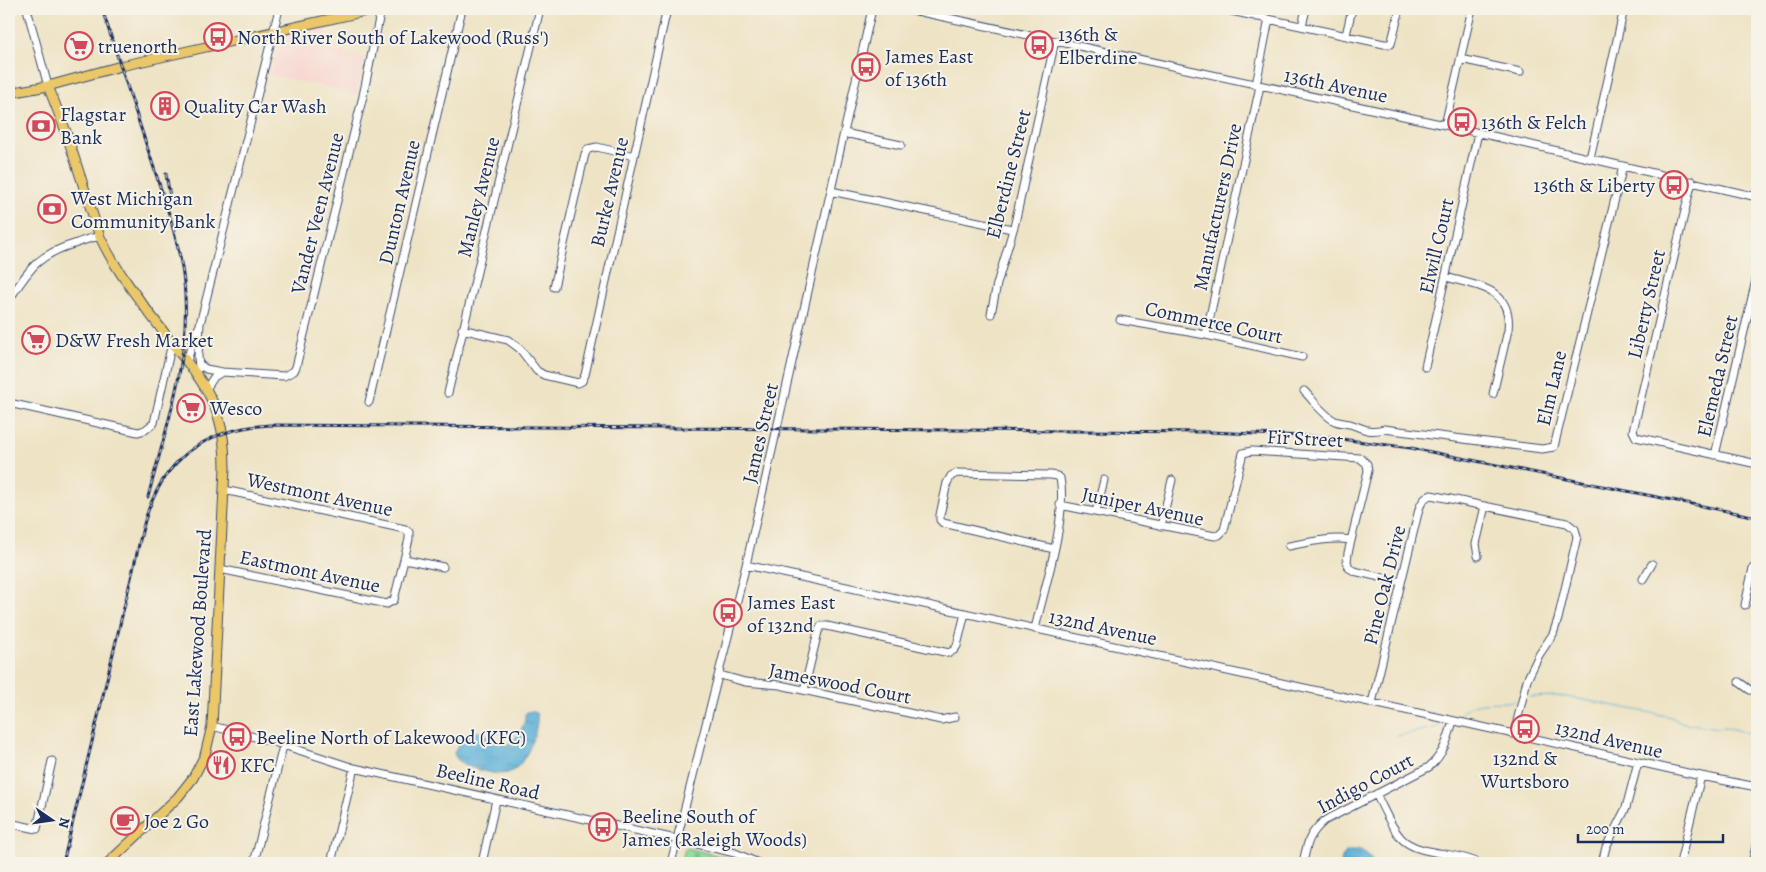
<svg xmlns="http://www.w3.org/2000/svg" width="1766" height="872" viewBox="0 0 1766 872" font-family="Alegreya,serif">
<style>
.built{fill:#f7d0ca}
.cemetery{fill:url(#cemetery-stones);stroke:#56867c}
.water{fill:url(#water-ripples);stroke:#3b709b}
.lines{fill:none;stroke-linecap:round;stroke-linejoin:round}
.stream{stroke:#5bb1d8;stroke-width:1}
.minor-casing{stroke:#3b4a6d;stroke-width:9}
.major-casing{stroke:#3b4a6d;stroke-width:11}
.minor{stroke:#fff;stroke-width:7}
.major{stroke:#eac769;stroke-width:9}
.rail-casing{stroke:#1b2f5e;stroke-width:3}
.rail{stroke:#f7f3e8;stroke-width:1;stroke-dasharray:4;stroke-linecap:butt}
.labels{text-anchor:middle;stroke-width:4;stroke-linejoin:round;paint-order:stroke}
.poi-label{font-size:20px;fill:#1b2f5e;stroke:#f7f3e8;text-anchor:start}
.street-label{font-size:20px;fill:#1b2f5e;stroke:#f7f3e8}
</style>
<defs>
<pattern id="cemetery-stones" width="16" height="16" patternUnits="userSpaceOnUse" patternTransform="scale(1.25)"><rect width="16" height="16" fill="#90dd9b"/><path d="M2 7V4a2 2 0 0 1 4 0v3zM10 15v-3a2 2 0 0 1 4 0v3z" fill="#7cbe88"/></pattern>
<pattern id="water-ripples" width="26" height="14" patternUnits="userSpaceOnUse" patternTransform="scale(1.25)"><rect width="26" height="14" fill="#5bb1d8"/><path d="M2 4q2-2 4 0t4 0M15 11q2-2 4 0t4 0" fill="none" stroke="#4a90b2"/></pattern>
</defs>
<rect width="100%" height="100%" fill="#f7f3e8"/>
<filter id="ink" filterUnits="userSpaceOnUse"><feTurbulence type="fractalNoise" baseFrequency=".02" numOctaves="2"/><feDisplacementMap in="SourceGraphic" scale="10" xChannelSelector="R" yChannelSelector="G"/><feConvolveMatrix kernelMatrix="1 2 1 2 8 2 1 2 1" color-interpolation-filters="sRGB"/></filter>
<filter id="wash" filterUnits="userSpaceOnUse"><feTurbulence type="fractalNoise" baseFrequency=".0096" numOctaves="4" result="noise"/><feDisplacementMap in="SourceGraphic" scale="20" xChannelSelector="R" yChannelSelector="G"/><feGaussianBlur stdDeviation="1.12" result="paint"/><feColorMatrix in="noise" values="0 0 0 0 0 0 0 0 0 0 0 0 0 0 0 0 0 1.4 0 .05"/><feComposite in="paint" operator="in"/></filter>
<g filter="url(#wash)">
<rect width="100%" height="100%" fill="#eee3c5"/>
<path class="built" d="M 327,26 L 325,28 L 324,37 L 331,50 L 366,58 L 357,94 L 270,75 L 279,40 L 283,35 Z"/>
<path class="cemetery" d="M 687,848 L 747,863 L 681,863 L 685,849 Z"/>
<path class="water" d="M 533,711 L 537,714 C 539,731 525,769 507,773 C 497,775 486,772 476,769 C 467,766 458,763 454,754 C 470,708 493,747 508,744 C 513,742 516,737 519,733 C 523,726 526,721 525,714 L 527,712 Z
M 1359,849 L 1367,854 L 1374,863 L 1341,863 L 1342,858 L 1346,852 Z"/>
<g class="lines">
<path class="stream" d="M 1530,697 L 1557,696 L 1574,698 L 1667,716 L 1673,718 L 1679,722 L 1717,728 L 1724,727 L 1757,735
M 1458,716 C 1474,697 1492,705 1514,701
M 1397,736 L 1441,726"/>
</g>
</g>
<g filter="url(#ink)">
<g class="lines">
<defs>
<path id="minor" d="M 27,9 L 48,86
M 907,9 L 1445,125 L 1757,197
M 1222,9 L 1384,44 L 1391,44 L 1400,9
M 1257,17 L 1258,9
M 1302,26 L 1306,9
M 1346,35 L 1352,9
M 1461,59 L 1520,72
M 1256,85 L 1269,19
M 1445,125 L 1472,9
M 844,133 L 901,145
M 1590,158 L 1624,9
M 1692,181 L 1633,431 L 1636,437 L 1757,464
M 831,191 L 1012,229
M 1446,277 C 1477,286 1513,288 1508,330 L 1493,394
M 554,287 L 585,154 L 588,149 L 597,147 L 634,156
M 9,300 C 30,268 38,254 77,243 C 85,240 91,237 100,237
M 991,314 L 997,284 L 1015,223 L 1055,41
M 1120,320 L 1206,335 L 1302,357
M 462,329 L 508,340 L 520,349 L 537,371 L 544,375 L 578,383 L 582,381 L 585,375 L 667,9
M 1206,335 L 1260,86
M 187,362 L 194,336 L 199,327
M 199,364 L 206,369 L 222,372 L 284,376 L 294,371 L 296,367 L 363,96 L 381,9
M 1425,367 L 1478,133
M 199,368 L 198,356 L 200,324 L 279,9
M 206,389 L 214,377 L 222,372
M 1304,391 C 1314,401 1323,415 1335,421 C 1340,423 1345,423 1350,424 C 1365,429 1368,433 1384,429 L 1542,449 L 1554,447 L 1623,166
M 448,393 L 540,9
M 369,402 L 462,9
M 9,403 L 138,432 L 145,430 L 154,423 L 172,343
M 1715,455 L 1757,276
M 1060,505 L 1215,536 L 1219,535 L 1224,530 L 1243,453 L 1252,451 L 1360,458 L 1367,464 L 1368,471 L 1348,553 L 1347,561 L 1349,568 L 1354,571 L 1401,582
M 1096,512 L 1104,480
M 1161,526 L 1172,480
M 1289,546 C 1310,542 1330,537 1351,540
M 1478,556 L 1476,544 L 1485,506
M 405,559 L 443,567
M 746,565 L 1514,734 L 1701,776 L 1757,787
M 220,569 L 387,604 L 394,600 L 409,539 L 409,532 L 405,529 L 224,490
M 1643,579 L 1652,564
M 1745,605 L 1753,568
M 1035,629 C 1044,589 1068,517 1060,478 L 1057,476 L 1051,475 L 957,473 L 951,476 L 947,483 L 940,515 L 940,520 L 943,523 L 1054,549
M 720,675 L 745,682 L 780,685 L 941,720 L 955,717
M 1739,682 L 1750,690 L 1757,691
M 804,690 L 818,632 L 821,626 L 827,626 L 949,653 L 954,650 L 957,646 L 965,613
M 1372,703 L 1419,509 C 1421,503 1424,497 1431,495 L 1567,523 L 1575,529 L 1577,537 L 1558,619 L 1553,634 L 1539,655 L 1527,680 L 1514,734
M 212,726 L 274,742 L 354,768 L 685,841 L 735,853 L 758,863
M 1376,794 C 1384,809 1390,826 1401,838 C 1418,856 1456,851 1478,863
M 9,823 L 37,829 L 52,761
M 254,863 L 283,746
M 331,863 L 354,768
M 482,863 L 496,800
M 671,863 L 746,565 L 872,9
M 1303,863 C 1307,844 1308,835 1324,821 L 1429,767 C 1444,754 1448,739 1453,721
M 1602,863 L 1606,847 L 1626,808 L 1638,762
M 1680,863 L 1701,776
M 1752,863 L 1757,842"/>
<path id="major" d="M 48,86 L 65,129 L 100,237 C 119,277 149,312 175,347 C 193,369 211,391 219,419 C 224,435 225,451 225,468 L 212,726 L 205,755 L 193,778 L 178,797 L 108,863
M 9,93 L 48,86 L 121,66 L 375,9"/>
</defs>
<use href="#minor" class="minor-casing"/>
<use href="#major" class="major-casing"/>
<use href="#minor" class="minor"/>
<use href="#major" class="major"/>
<defs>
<path id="rail" d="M 102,9 L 170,217 C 177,243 184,269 185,296 C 189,365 165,431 148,497
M 166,174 L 171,202
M 63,863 L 137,553 C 141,536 144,518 152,501 C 174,449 216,428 270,425 L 1210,432 L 1325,437 L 1411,448 L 1757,517"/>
</defs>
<use href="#rail" class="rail-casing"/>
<use href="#rail" class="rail"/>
</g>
</g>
<defs>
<symbol id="bus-ring" viewBox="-11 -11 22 22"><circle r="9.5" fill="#f7f3e8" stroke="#d1495b" stroke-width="1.5"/><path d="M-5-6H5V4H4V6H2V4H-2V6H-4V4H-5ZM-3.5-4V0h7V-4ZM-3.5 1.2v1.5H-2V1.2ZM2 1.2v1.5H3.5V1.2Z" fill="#d1495b"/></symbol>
<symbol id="supermarket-ring" viewBox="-11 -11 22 22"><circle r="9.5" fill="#f7f3e8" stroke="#d1495b" stroke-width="1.5"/><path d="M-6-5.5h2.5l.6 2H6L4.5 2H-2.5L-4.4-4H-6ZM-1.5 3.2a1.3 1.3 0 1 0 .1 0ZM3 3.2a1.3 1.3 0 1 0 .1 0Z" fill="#d1495b"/></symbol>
<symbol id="building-ring" viewBox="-11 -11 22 22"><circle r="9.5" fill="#f7f3e8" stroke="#d1495b" stroke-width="1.5"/><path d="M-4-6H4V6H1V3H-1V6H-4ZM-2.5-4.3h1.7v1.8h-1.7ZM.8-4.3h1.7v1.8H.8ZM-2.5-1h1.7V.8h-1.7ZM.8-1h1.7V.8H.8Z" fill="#d1495b"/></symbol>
<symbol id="bank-ring" viewBox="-11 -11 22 22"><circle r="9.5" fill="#f7f3e8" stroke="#d1495b" stroke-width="1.5"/><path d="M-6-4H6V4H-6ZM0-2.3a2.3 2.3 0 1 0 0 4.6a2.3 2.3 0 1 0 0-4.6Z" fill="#d1495b"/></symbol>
<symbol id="restaurant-ring" viewBox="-11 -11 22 22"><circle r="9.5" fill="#f7f3e8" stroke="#d1495b" stroke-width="1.5"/><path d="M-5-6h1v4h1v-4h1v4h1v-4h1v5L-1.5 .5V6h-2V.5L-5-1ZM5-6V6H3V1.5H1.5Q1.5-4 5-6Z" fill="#d1495b"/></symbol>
<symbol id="cafe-ring" viewBox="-11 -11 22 22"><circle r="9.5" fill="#f7f3e8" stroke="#d1495b" stroke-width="1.5"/><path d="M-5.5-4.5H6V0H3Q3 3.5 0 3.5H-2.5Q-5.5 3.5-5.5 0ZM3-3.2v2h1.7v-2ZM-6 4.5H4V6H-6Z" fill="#d1495b"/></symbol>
</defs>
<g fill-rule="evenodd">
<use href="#bus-ring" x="202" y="21" width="32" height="32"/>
<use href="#bus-ring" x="1023" y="29" width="32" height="32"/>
<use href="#supermarket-ring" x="63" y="30" width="32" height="32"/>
<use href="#bus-ring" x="850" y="51" width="32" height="32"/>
<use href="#building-ring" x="149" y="90" width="32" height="32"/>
<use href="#bus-ring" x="1446" y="106" width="32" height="32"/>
<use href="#bank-ring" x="25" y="110" width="32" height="32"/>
<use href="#bus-ring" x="1658" y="169" width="32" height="32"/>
<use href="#bank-ring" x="36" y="193" width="32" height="32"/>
<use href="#supermarket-ring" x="20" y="324" width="32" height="32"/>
<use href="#supermarket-ring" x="175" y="392" width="32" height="32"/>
<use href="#bus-ring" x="712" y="597" width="32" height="32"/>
<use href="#bus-ring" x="1509" y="713" width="32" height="32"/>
<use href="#bus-ring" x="221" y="721" width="32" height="32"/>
<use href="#restaurant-ring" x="205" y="749" width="32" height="32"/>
<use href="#cafe-ring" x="109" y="805" width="32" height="32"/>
<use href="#bus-ring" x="587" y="811" width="32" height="32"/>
</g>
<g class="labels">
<g class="poi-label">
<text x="1058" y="41">136th &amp;<tspan x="1058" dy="23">Elberdine</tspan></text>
<text x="237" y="44">North River South of Lakewood (Russ')</text>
<text x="98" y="53">truenorth</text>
<text x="885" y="63">James East<tspan x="885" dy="23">of 136th</tspan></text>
<text x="184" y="113">Quality Car Wash</text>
<text x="60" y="121">Flagstar<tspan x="60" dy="23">Bank</tspan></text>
<text x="1481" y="129">136th &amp; Felch</text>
<text x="1655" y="192" text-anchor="end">136th &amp; Liberty</text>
<text x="71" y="205">West Michigan<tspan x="71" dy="23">Community Bank</tspan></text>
<text x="55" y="347">D&amp;W Fresh Market</text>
<text x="210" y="415">Wesco</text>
<text x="747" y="609">James East<tspan x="747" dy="23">of 132nd</tspan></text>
<text x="256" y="744">Beeline North of Lakewood (KFC)</text>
<text x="1525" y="765" text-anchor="middle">132nd &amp;<tspan x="1525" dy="23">Wurtsboro</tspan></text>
<text x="240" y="772">KFC</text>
<text x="622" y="823">Beeline South of<tspan x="622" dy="23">James (Raleigh Woods)</tspan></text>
<text x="144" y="828">Joe 2 Go</text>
</g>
<g class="street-label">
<text transform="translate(1336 85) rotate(12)" y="7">136th Avenue</text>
<text transform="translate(1008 174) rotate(-76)" y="7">Elberdine Street</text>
<text transform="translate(609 192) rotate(-77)" y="7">Burke Avenue</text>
<text transform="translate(478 197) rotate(-76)" y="7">Manley Avenue</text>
<text transform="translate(399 202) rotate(-77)" y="7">Dunton Avenue</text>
<text transform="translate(1217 207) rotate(-78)" y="7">Manufacturers Drive</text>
<text transform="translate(317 213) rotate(-76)" y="7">Vander Veen Avenue</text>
<text transform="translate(1436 246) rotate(-77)" y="7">Elwill Court</text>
<text transform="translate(1646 304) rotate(-77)" y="7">Liberty Street</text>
<text transform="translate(1214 322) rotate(12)" y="7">Commerce Court</text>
<text transform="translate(1717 376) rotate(-77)" y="7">Elemeda Street</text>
<text transform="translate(1551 388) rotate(-77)" y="7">Elm Lane</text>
<text transform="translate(760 433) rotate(-77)" y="7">James Street</text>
<text transform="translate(1305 438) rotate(3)" y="7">Fir Street</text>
<text transform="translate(320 494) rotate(12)" y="7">Westmont Avenue</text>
<text transform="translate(1143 506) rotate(12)" y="7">Juniper Avenue</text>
<text transform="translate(310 571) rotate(12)" y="7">Eastmont Avenue</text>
<text transform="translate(1384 585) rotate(-76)" y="7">Pine Oak Drive</text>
<text transform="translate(1103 627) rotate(12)" y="7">132nd Avenue</text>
<text transform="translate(197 633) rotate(-86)" y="7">East Lakewood Boulevard</text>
<text transform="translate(840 683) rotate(11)" y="7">Jameswood Court</text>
<text transform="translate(1609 739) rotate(13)" y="7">132nd Avenue</text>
<text transform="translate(488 781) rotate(13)" y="7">Beeline Road</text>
<text transform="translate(1365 783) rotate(-28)" y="7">Indigo Court</text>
</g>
</g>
<rect width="1766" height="872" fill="none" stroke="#f7f3e8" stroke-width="30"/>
<g transform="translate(52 820) rotate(103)" stroke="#f7f3e8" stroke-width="4" paint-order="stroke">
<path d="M0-4L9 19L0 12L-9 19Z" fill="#1b2f5e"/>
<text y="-8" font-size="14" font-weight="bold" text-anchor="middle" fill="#1b2f5e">N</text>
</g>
<path d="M1578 834v8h145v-8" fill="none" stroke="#1b2f5e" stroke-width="2.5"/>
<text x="1586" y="834" font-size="15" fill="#1b2f5e" stroke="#f7f3e8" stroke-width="4" paint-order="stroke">200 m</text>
</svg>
